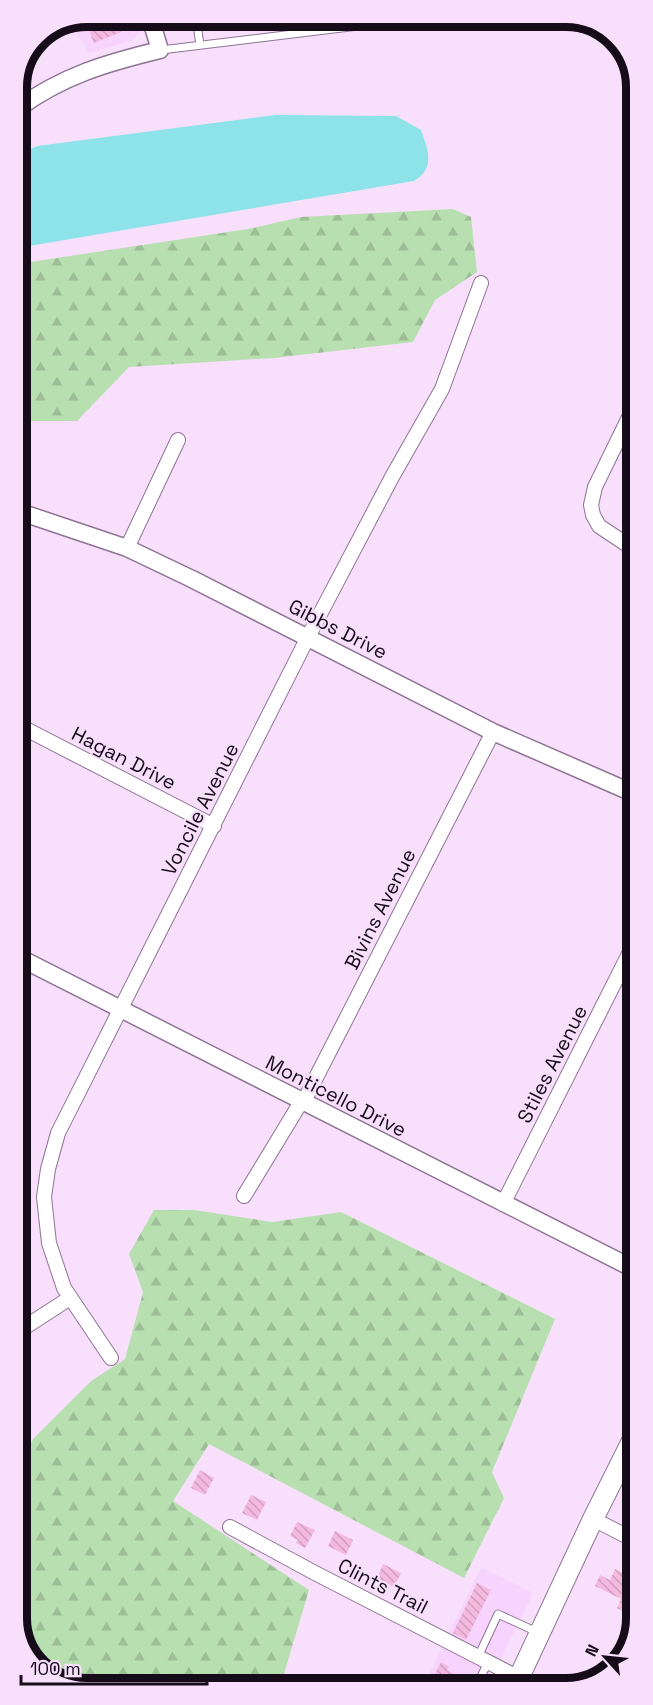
<svg xmlns="http://www.w3.org/2000/svg" width="653" height="1705" viewBox="0 0 653 1705" font-family="'Space Grotesk',sans-serif">
<style>
.built{fill:#f7d4fe}
.forest{fill:url(#forest-firs)}
.water{fill:#8ee3e8}
.building{fill:url(#building-back-hatch)}
.lines{fill:none;stroke-linecap:round;stroke-linejoin:round}
.service-casing{stroke:#8e7394;stroke-width:9}
.minor-casing{stroke:#8e7394;stroke-width:16}
.tertiary-casing{stroke:#8e7394;stroke-width:19}
.secondary-casing{stroke:#8e7394;stroke-width:22}
.service{stroke:#fff;stroke-width:7}
.minor{stroke:#fff;stroke-width:14}
.tertiary{stroke:#fff;stroke-width:16}
.secondary{stroke:#fff;stroke-width:20}
.labels{text-anchor:middle;stroke-width:4.5;stroke-linejoin:round;paint-order:stroke}
.street-label{font-size:20px;fill:#160c19;stroke:#f8e0fd}
.rim{fill:none;stroke:#160c19;stroke-width:8}
</style>
<defs>
<pattern id="forest-firs" width="22" height="20" patternUnits="userSpaceOnUse" patternTransform="scale(1.5)"><rect width="22" height="20" fill="#b7dfaf"/><path d="M5 1l3.5 6h-7zM16 11l3.5 6h-7z" fill="#9dbe96"/></pattern>
<pattern id="building-back-hatch" width="6" height="6" patternUnits="userSpaceOnUse" patternTransform="scale(1.5)"><rect width="6" height="6" fill="#f4b9df"/><path d="M-1 5l2 2M0 0l6 6M5-1l2 2" fill="none" stroke="#d09ebf"/></pattern>
</defs>
<rect width="100%" height="100%" fill="#f8e0fd"/>
<path class="built" d="M 87,17 L 135,17 L 140,32 L 133,40 L 89,53 L 71,23 Z
M 481,1567 L 533,1593 L 488,1686 L 423,1687 Z"/>
<path class="forest" d="M 453,209 L 471,217 L 477,272 L 435,300 L 413,342 L 274,358 L 129,367 L 77,421 L 17,421 L 17,264 L 248,229 L 301,217 Z
M 154,1210 L 194,1210 L 272,1222 L 341,1212 L 555,1319 L 492,1472 L 504,1498 L 464,1578 L 209,1444 L 173,1501 L 309,1590 L 280,1687 L 82,1688 L 44,1674 L 19,1637 L 19,1466 L 33,1439 L 91,1381 L 125,1359 L 143,1292 L 129,1254 Z"/>
<path class="water" d="M 276,115 L 396,116 L 421,130 C 428,150 436,168 414,181 L 17,248 L 17,160 L 26,151 L 37,146 Z"/>
<path class="building" d="M 87,16 L 115,17 L 121,32 L 94,43 L 84,18 Z
M 200,1470 L 214,1478 L 205,1495 L 191,1488 Z
M 251,1495 L 266,1502 L 257,1520 L 242,1513 Z
M 297,1522 L 315,1530 L 305,1548 L 296,1543 L 298,1540 L 290,1536 Z
M 335,1531 L 353,1540 L 346,1555 L 328,1546 Z
M 383,1564 L 401,1573 L 394,1587 L 377,1578 Z
M 615,1569 L 631,1578 L 628,1585 L 636,1589 L 626,1613 L 617,1608 L 621,1599 L 595,1586 L 600,1575 L 610,1580 Z
M 477,1583 L 491,1590 L 466,1640 L 453,1633 Z
M 441,1662 L 449,1667 L 447,1670 L 457,1675 L 451,1687 L 428,1687 Z"/>
<g class="lines">
<defs>
<path id="service" d="M 123,17 L 131,22 L 151,20
M 196,17 L 200,45
M 161,50 L 432,17
M 478,1657 L 498,1614 L 537,1632
M 476,1687 L 488,1662"/>
<path id="minor" d="M 635,405 L 595,487 L 591,505 L 593,515 L 599,526 L 635,550
M 127,548 L 178,440
M 18,725 L 214,826
M 303,1103 L 493,732
M 244,1196 L 301,1102
M 503,1204 L 635,942
M 19,1331 L 70,1298
M 111,1358 L 64,1288 L 49,1243 L 44,1197 L 48,1169 L 58,1133 L 308,637 L 392,477 L 442,389 L 481,283
M 593,1519 L 636,1541
M 230,1527 L 315,1573 L 519,1678"/>
<path id="tertiary" d="M 17,109 C 62,76 106,63 160,50 L 150,17
M 17,511 L 127,548 L 192,579 L 493,732 L 635,794
M 18,957 L 636,1270"/>
<path id="secondary" d="M 515,1686 L 593,1519 L 636,1433"/>
</defs>
<use href="#service" class="service-casing"/>
<use href="#minor" class="minor-casing"/>
<use href="#tertiary" class="tertiary-casing"/>
<use href="#secondary" class="secondary-casing"/>
<use href="#service" class="service"/>
<use href="#minor" class="minor"/>
<use href="#tertiary" class="tertiary"/>
<use href="#secondary" class="secondary"/>
</g>
<g class="labels">
<g class="street-label">
<text transform="translate(338 629) rotate(27)" y="7">Gibbs Drive</text>
<text transform="translate(124 758) rotate(27)" y="7">Hagan Drive</text>
<text transform="translate(200 809) rotate(-63)" y="7">Voncile Avenue</text>
<text transform="translate(380 909) rotate(-63)" y="7">Bivins Avenue</text>
<text transform="translate(552 1064) rotate(-63)" y="7">Stiles Avenue</text>
<text transform="translate(336 1096) rotate(27)" y="7">Monticello Drive</text>
<text transform="translate(383 1586) rotate(27)" y="7">Clints Trail</text>
</g>
</g>
<path d="M0 0H653V1705H0ZM87 27H566A60 60 0 0 1 626 87V1618A60 60 0 0 1 566 1678H87A60 60 0 0 1 27 1618V87A60 60 0 0 1 87 27Z" fill="#f8e0fd" fill-rule="evenodd"/>
<path class="rim" d="M87 27H566A60 60 0 0 1 626 87V1618A60 60 0 0 1 566 1678H87A60 60 0 0 1 27 1618V87A60 60 0 0 1 87 27Z"/>
<g transform="translate(605 1657) rotate(297)" stroke="#f8e0fd" stroke-width="4.5" paint-order="stroke">
<path d="M0-4.5L10 22L0 15L-10 22Z" fill="#160c19"/>
<text y="-9" font-size="16" font-weight="bold" text-anchor="middle" fill="#160c19">N</text>
</g>
<path d="M21 1675v9h186v-9" fill="none" stroke="#160c19" stroke-width="3"/>
<text x="30" y="1675" font-size="18" fill="#160c19" stroke="#f8e0fd" stroke-width="4.5" paint-order="stroke">100 m</text>
</svg>
